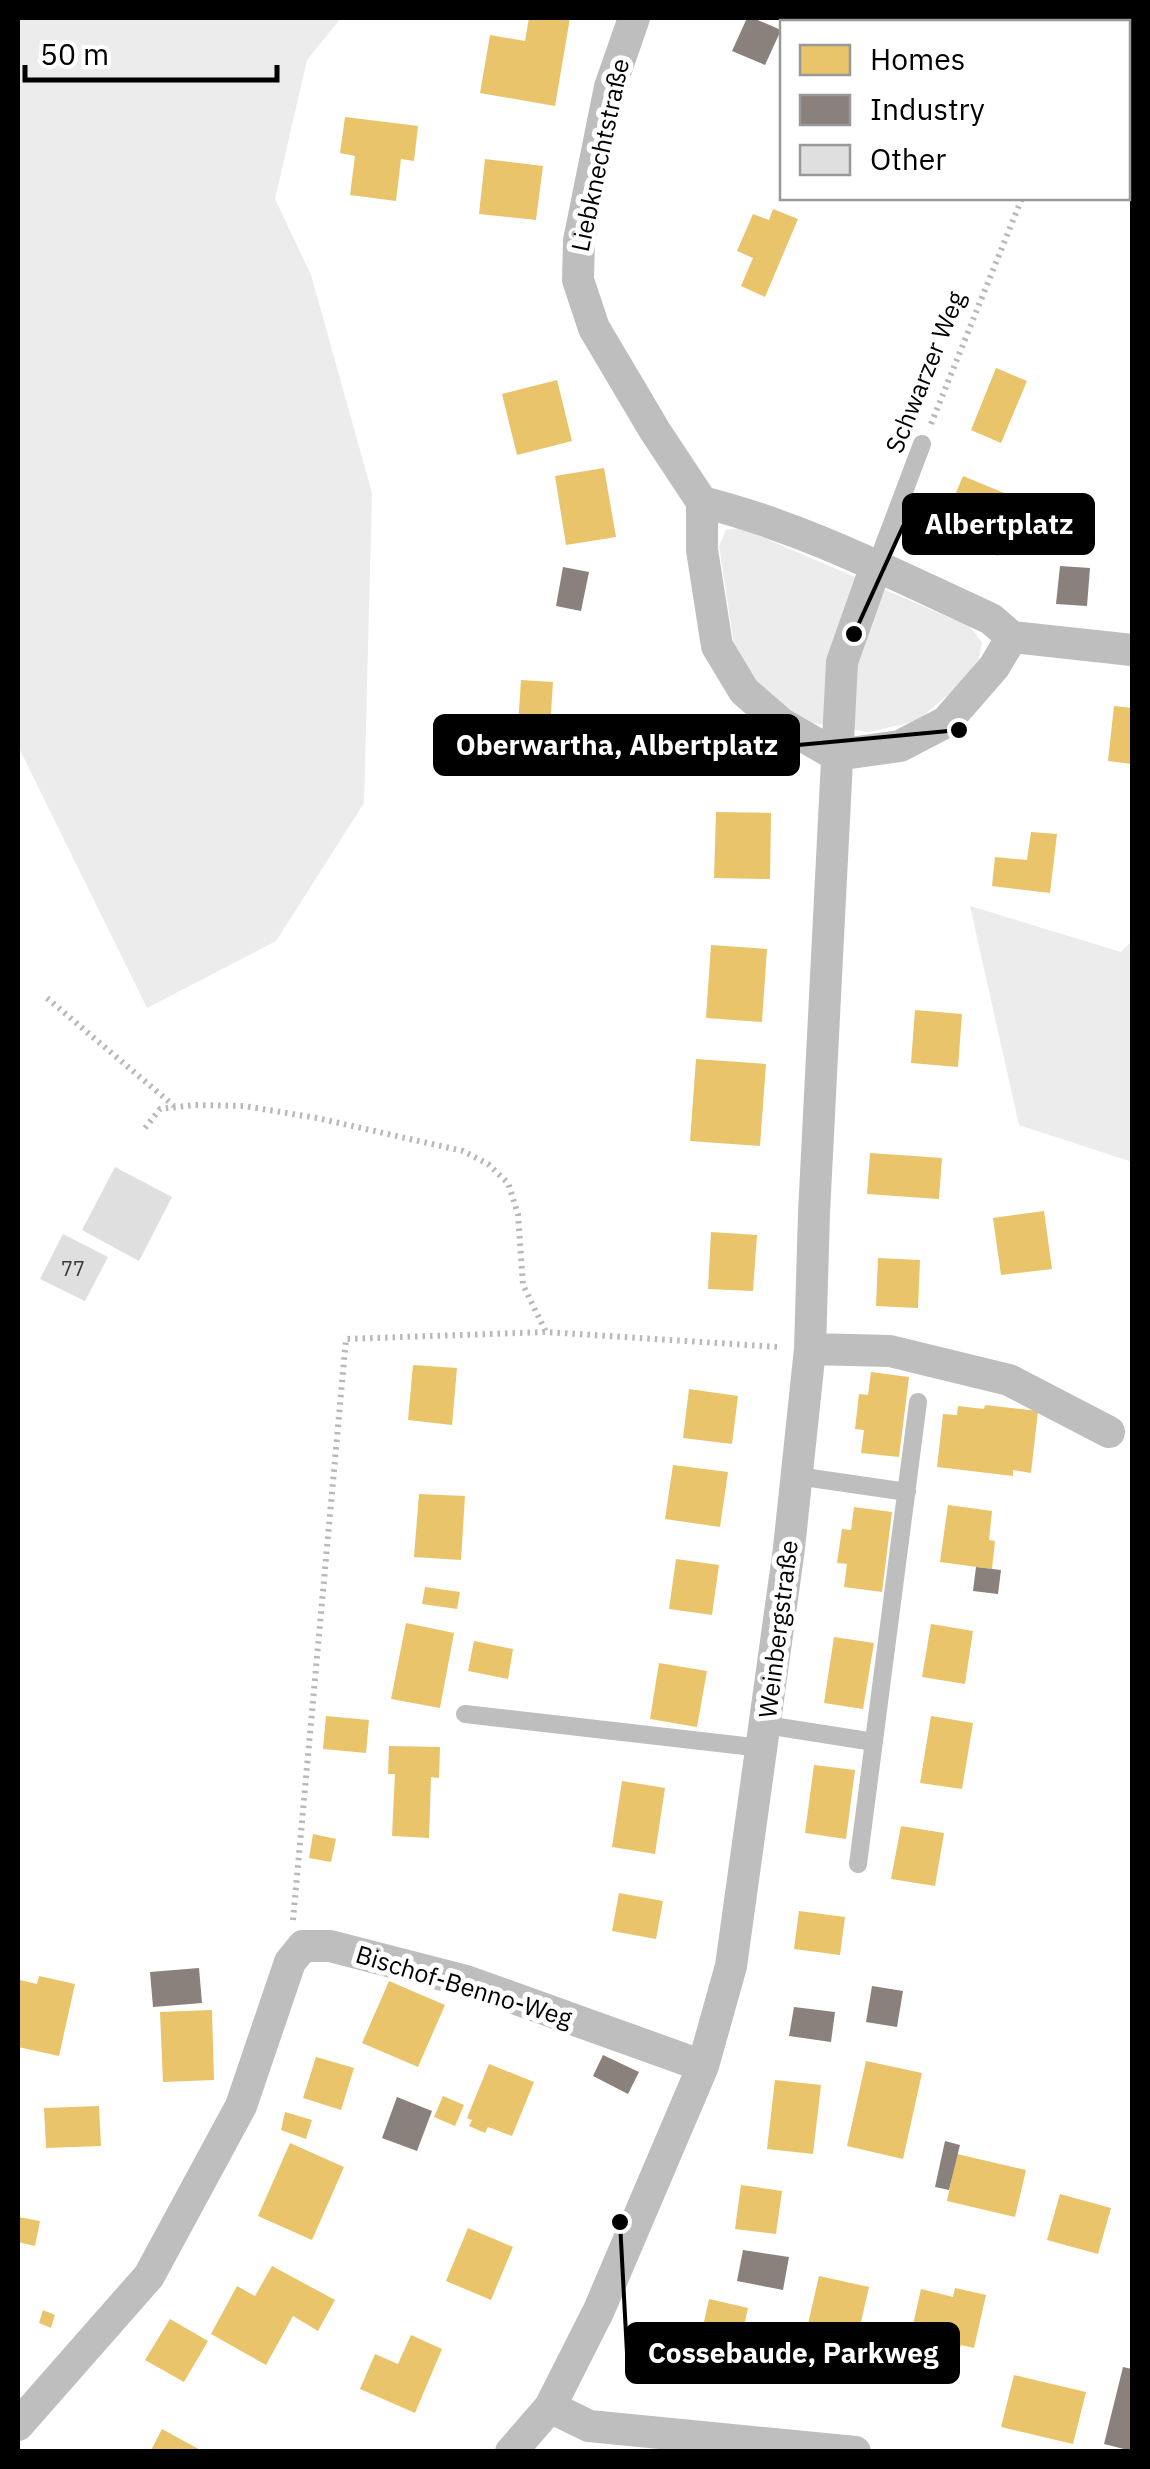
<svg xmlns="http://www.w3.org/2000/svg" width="1150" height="2469" viewBox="0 0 1150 2469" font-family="'IBM Plex Sans',sans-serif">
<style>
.green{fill:#ececec}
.homes{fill:#e9c46a}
.industry{fill:#8a817c}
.building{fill:#dfdfdf}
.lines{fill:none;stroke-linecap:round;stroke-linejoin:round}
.path{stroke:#b9b9b9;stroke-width:6;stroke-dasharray:2.5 5;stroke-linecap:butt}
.lane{stroke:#bebebe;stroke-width:18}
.street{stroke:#bebebe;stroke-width:32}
.labels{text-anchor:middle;stroke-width:10;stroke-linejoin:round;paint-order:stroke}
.number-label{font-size:20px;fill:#383838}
.street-label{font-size:25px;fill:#000;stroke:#fff}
.leader{fill:none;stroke:#000;stroke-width:4}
.callout-dot{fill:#000;stroke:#fff;stroke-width:4}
.callout{fill:#000;stroke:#000;stroke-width:4}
.callout-label{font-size:28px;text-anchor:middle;font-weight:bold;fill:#fff}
</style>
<rect width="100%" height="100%" fill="#fff"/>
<path class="green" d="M 18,18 L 341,18 L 307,60 L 275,199 L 311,275 L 372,493 L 364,803 L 276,941 L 147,1008 L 18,746 Z
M 741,528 L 969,626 L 982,642 L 979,659 L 956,688 L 917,721 L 869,732 L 813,723 L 798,717 L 753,683 L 734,644 L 719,546 L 726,530 Z
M 970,906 L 1121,952 L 1132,941 L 1132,1162 L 1019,1125 Z"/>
<path class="homes" d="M 529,18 L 570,18 L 555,106 L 480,93 L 490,35 L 525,41 Z
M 345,117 L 418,126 L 414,161 L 401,159 L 396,201 L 350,195 L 355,156 L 340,153 Z
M 485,159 L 543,166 L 536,220 L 479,214 Z
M 773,209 L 798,219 L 765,297 L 741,286 L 753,258 L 737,251 L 753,214 L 769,220 Z
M 996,368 L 1027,381 L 1001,443 L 971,430 Z
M 557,380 L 572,441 L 517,455 L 502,394 Z
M 604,468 L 616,537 L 566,545 L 555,476 Z
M 963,476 L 1021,500 L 998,556 L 940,531 Z
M 521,680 L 553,682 L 550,728 L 518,726 Z
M 1114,706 L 1132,708 L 1132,764 L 1108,761 Z
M 716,812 L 771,813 L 770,879 L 714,878 Z
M 1031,832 L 1057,834 L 1050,893 L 992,886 L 995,857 L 1027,860 Z
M 711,945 L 767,949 L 762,1022 L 706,1018 Z
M 915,1010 L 962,1014 L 958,1067 L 911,1063 Z
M 696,1059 L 766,1064 L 760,1146 L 690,1141 Z
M 870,1153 L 942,1158 L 939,1199 L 867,1194 Z
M 1044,1211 L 1052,1269 L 1001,1275 L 993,1218 Z
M 711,1232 L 757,1235 L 753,1291 L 708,1289 Z
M 878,1258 L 920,1260 L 918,1308 L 876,1306 Z
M 413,1365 L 457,1368 L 452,1425 L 408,1420 Z
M 871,1372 L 909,1377 L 899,1457 L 861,1453 L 864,1430 L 855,1429 L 857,1412 L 859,1394 L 868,1395 Z
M 689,1389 L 738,1396 L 732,1444 L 683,1438 Z
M 985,1405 L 1038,1411 L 1031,1473 L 1013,1470 L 1013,1476 L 937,1467 L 943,1414 L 957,1415 L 958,1406 L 984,1409 Z
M 673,1465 L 728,1472 L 720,1527 L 665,1519 Z
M 419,1494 L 465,1496 L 461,1560 L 414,1557 Z
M 948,1505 L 992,1511 L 989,1540 L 995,1541 L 992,1569 L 940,1562 Z
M 854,1507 L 892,1512 L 882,1592 L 844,1587 L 847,1564 L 837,1563 L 842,1529 L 851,1530 Z
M 676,1559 L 719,1565 L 712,1615 L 669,1609 Z
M 425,1587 L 460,1592 L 457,1609 L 422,1604 Z
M 406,1623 L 454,1633 L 440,1708 L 391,1699 Z
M 931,1624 L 973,1631 L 965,1684 L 922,1677 Z
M 834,1637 L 874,1643 L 863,1709 L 824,1703 Z
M 474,1641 L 513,1649 L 508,1679 L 468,1671 Z
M 659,1663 L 707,1671 L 697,1727 L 650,1719 Z
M 326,1716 L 369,1720 L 366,1753 L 323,1749 Z
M 931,1716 L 973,1723 L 962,1789 L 920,1783 Z
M 389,1746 L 440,1747 L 439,1778 L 431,1777 L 429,1838 L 392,1836 L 395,1774 L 388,1774 Z
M 814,1765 L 855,1770 L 846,1839 L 805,1833 Z
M 622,1781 L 665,1788 L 655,1854 L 612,1847 Z
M 901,1826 L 944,1833 L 935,1886 L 891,1879 Z
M 313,1834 L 336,1839 L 331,1862 L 309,1858 Z
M 619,1893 L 663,1901 L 656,1939 L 612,1931 Z
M 799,1911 L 845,1917 L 840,1955 L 794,1949 Z
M 39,1976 L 75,1984 L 59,2056 L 18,2047 L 20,1980 L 37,1984 Z
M 389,1981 L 445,2005 L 418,2067 L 362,2043 Z
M 212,2010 L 214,2080 L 163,2082 L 160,2012 Z
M 316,2057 L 354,2068 L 341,2110 L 303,2098 Z
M 866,2061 L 922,2073 L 903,2159 L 847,2146 Z
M 489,2064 L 534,2082 L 512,2136 L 488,2127 L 485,2133 L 469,2126 L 472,2120 L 467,2118 Z
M 775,2080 L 821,2085 L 813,2154 L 767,2149 Z
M 443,2096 L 464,2105 L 455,2126 L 434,2117 Z
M 99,2106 L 101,2146 L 46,2148 L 44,2108 Z
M 285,2112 L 312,2120 L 306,2139 L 281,2130 Z
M 290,2143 L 344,2167 L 312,2240 L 258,2216 Z
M 957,2154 L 1026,2170 L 1015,2217 L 947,2201 Z
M 741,2185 L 782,2191 L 776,2234 L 735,2229 Z
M 1060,2194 L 1111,2208 L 1098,2254 L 1047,2240 Z
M 18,2217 L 40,2221 L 35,2246 L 18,2242 Z
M 468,2228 L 513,2247 L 491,2300 L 446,2281 Z
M 272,2266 L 335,2300 L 318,2331 L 293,2316 L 266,2365 L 211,2334 L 237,2286 L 255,2296 Z
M 819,2276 L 869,2287 L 858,2335 L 808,2324 Z
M 955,2288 L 986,2295 L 974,2348 L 961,2345 L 958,2354 L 909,2343 L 921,2289 L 953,2297 Z
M 709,2299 L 748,2308 L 736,2362 L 697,2354 Z
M 43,2310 L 55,2315 L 51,2328 L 39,2323 Z
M 170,2319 L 208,2341 L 184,2382 L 145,2360 Z
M 411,2335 L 442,2349 L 415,2413 L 360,2389 L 375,2354 L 398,2364 Z
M 1014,2375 L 1086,2392 L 1073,2444 L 1001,2427 Z
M 162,2429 L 204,2452 L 150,2452 Z"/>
<path class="industry" d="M 747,18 L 753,18 L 781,30 L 765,65 L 732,51 Z
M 1060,566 L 1090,568 L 1087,606 L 1056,604 Z
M 563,567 L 589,572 L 581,611 L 556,606 Z
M 976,1567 L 1001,1570 L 998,1594 L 973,1591 Z
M 199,1968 L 202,2003 L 153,2007 L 150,1972 Z
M 872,1986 L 903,1991 L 897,2027 L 866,2022 Z
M 794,2007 L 835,2012 L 831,2042 L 789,2036 Z
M 603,2055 L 639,2072 L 628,2094 L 593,2076 Z
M 397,2097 L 432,2111 L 417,2151 L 382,2138 Z
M 945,2141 L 960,2145 L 949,2190 L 935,2187 Z
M 743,2250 L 789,2257 L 783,2290 L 737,2281 Z
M 1123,2367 L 1132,2369 L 1132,2451 L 1104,2444 Z"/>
<path class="building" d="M 115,1167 L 172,1197 L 139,1261 L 82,1230 Z
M 63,1234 L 108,1257 L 85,1301 L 40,1279 Z"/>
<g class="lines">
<path class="path" d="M 1090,22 L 1092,18
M 931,424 L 1022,198
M 47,998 L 174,1106
M 145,1128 L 160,1109 L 195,1105 L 244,1106 L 317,1118 L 463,1151 L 488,1164 L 508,1183 L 518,1214 L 523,1285 L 546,1332
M 293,1920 L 346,1339 L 546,1332 L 779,1347"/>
<path class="lane" d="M 876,566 L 922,444
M 797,1476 L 907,1492
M 465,1714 L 762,1748
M 766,1725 L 874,1742
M 858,1864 L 918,1402"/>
<path class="street" d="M 634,18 L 610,87 L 579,241 L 578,280 L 594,328 L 655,431 L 702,502
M 702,502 L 702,550 L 717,646 L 744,691 L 782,724 L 836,755 L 900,746 L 946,722 L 994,667 L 1012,637
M 702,502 C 803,527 897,576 991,619 L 1012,637
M 1012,637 L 1132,650
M 810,1349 L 890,1351 L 1009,1380 L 1109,1432
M 550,2407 L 589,2426 L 855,2452
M 18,2425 L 149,2276 L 241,2106 L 290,1962 L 303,1946 L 330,1946 L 466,1981 L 703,2066
M 511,2452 L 550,2407 L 599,2310 L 703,2066 L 731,1966 L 789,1548 L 810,1349 L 814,1213 L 842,662 L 876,566"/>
</g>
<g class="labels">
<g class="number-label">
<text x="73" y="1276">77</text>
</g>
<g class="street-label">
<text transform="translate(600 155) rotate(-78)" y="9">Liebknechtstraße</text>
<text transform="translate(925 372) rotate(-68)" y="9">Schwarzer Weg</text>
<text transform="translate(778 1629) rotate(-83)" y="9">Weinbergstraße</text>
<text transform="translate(464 1986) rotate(17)" y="9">Bischof-Benno-Weg</text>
</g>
</g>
<path class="leader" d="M854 634L904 524M959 730L798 745M620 2222L627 2353"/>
<g class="callout-dot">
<circle cx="854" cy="634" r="10"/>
<circle cx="959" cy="730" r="10"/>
<circle cx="620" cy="2222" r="10"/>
</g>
<g class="callout">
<rect x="904" y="495" width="189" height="58" rx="10"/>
<rect x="435" y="716" width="363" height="58" rx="10"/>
<rect x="627" y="2324" width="331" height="58" rx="10"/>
</g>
<g class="callout-label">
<text x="999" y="534">Albertplatz</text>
<text x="617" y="755">Oberwartha, Albertplatz</text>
<text x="793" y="2363">Cossebaude, Parkweg</text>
</g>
<rect width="1150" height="2469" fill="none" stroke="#000000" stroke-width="40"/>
<rect x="780" y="20" width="350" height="180" fill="#ffffff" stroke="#999999" stroke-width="2.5"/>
<rect x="800" y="45" width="50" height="30" fill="#e9c46a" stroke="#999999" stroke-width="2.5"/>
<text x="870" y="70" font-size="30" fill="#000000">Homes</text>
<rect x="800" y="95" width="50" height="30" fill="#8a817c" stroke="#999999" stroke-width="2.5"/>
<text x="870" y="120" font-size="30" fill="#000000">Industry</text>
<rect x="800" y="145" width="50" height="30" fill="#dfdfdf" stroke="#999999" stroke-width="2.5"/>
<text x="870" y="170" font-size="30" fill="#000000">Other</text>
<path d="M25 65v15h252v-15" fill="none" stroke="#000000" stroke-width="5"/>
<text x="40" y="65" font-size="30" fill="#000000" stroke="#ffffff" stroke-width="8" paint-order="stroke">50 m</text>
</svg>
